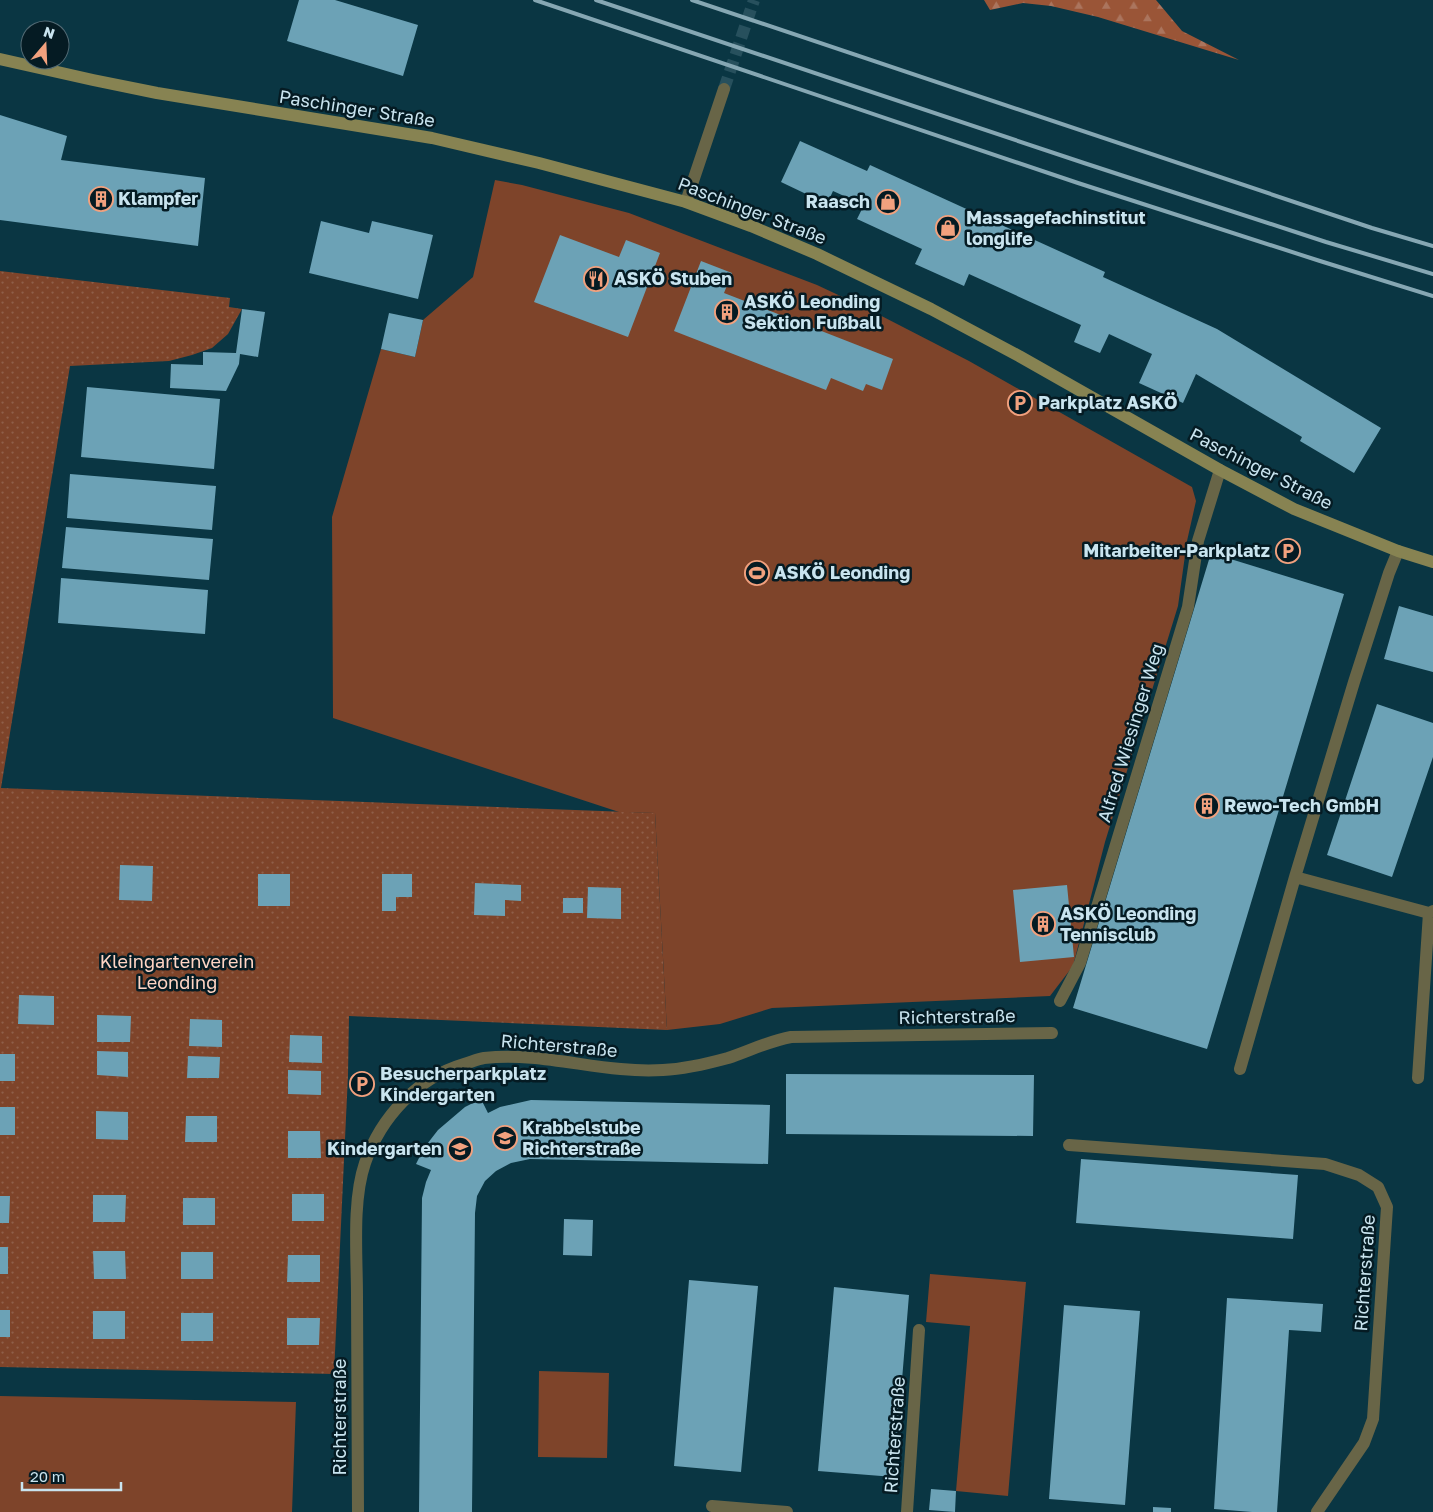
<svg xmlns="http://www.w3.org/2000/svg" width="1433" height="1512" viewBox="0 0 1433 1512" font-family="'Golos Text',sans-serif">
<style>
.grass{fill:url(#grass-dots)}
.forest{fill:url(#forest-firs)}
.park{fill:#7e442a}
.building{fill:#6ca2b6}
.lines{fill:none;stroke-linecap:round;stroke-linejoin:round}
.street-tunnel{stroke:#27505d;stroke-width:12;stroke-dasharray:12 6;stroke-linecap:butt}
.lane{stroke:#686547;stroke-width:12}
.street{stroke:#686547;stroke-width:12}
.secondary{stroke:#878352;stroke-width:12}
.rail{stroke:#86a7b3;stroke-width:4}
.labels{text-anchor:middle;stroke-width:5;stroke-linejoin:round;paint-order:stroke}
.street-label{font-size:18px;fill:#c9e4ef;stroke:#051b23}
.poi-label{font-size:18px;font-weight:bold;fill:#c9e4ef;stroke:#051b23;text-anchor:start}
.park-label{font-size:18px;fill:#ffd5c4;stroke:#051b23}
</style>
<defs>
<pattern id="grass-dots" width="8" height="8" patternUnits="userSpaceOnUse" patternTransform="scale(1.25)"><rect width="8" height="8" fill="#7e442a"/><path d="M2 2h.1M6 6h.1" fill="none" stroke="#8f5f49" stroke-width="1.8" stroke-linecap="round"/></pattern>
<pattern id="forest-firs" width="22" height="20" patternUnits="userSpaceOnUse" patternTransform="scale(1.25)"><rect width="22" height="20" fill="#9a5537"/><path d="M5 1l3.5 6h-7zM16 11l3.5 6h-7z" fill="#ab755e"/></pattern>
</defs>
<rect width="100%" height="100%" fill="#0a3643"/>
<path class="grass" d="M 0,271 L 230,298 L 229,307 L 242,309 L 228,334 L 212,348 L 192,355 L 169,361 L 70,366 L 1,788 L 655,813 L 667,1030 L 349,1016 L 348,1075 L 334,1374 L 0,1367 Z"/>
<path class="forest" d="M 984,0 L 1156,0 L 1182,31 L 1239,60 L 1098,17 L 1051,6 L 1023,3 L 990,10 Z"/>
<path class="park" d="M 495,180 L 522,185 L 629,213 L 817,285 L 866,308 L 969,361 L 1192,487 L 1196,501 L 1187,541 L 1178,606 L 1105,842 L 1073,966 L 1050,996 L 772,1008 L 720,1024 L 667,1030 L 655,813 L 619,812 L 333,718 L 332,517 L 381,349 L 415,357 L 423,320 L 473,277 Z
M 930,1274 L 1026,1282 L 1008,1496 L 956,1491 L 970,1326 L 926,1322 Z
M 539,1371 L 609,1373 L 607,1458 L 538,1457 Z
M 0,1396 L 296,1402 L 292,1512 L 0,1512 Z"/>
<path class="building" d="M 299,0 L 335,0 L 418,25 L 403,76 L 287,41 Z
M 0,115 L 67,136 L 61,160 L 205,178 L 198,246 L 0,220 Z
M 800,141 L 867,171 L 870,165 L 1105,272 L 1103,277 L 1217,329 L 1381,428 L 1354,473 L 1300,441 L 1302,437 L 1196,374 L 1183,403 L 1139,383 L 1152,354 L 1109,334 L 1100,353 L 1074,342 L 1081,325 L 969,274 L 964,286 L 915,264 L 922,249 L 857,219 L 864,205 L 833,191 L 827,204 L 781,182 Z
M 321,221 L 369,233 L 372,221 L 433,235 L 418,299 L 309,273 Z
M 560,235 L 619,257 L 626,240 L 660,253 L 628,337 L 534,302 Z
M 701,261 L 732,273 L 724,293 L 893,359 L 882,390 L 866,384 L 863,391 L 831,378 L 826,390 L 674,331 Z
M 242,309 L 265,312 L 258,357 L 240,354 L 239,364 L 226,391 L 170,388 L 171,364 L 203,365 L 203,352 L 236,353 Z
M 389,313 L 423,320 L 415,357 L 381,349 Z
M 87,387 L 220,399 L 214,469 L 81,457 Z
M 70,474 L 216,486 L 212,530 L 67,518 Z
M 66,527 L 213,539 L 209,580 L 62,568 Z
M 1211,553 L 1344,594 L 1207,1049 L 1073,1008 Z
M 61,578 L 208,590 L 205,634 L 58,623 Z
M 1399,606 L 1433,616 L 1433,672 L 1384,659 Z
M 1377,704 L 1433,723 L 1433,757 L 1392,877 L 1327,855 Z
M 120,865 L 153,866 L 152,901 L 119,900 Z
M 258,874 L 290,874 L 290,906 L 258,906 Z
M 382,874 L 412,874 L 412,897 L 396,897 L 396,911 L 382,911 Z
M 475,883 L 521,885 L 521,901 L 505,900 L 505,916 L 474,915 Z
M 1067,885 L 1074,957 L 1020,962 L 1013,890 Z
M 588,887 L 621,888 L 621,919 L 587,918 Z
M 563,898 L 583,898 L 583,913 L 563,913 Z
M 19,995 L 54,996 L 54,1025 L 18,1024 Z
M 97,1015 L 131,1016 L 130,1042 L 97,1042 Z
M 190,1019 L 222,1020 L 222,1047 L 189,1046 Z
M 290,1035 L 322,1036 L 322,1063 L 289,1062 Z
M 97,1051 L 128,1052 L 128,1077 L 97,1075 Z
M 0,1054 L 15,1054 L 15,1081 L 0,1081 Z
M 188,1056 L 220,1057 L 219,1078 L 187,1078 Z
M 288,1070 L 321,1071 L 321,1095 L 288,1094 Z
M 786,1074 L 1034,1075 L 1033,1136 L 786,1134 Z
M 481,1099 L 488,1113 L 500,1107 L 531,1100 L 770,1105 L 768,1164 L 530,1159 L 511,1163 L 496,1171 L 485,1181 L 477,1196 L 475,1213 L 472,1512 L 419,1512 L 422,1198 L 426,1182 L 431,1170 L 416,1164 L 424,1148 L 438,1130 L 465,1107 Z
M 0,1107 L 15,1107 L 15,1135 L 0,1135 Z
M 96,1111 L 128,1112 L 128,1140 L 96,1139 Z
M 186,1116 L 217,1116 L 217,1142 L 185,1142 Z
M 288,1131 L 320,1131 L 321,1158 L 288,1158 Z
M 1081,1159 L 1298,1175 L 1293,1239 L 1076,1223 Z
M 292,1194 L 324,1194 L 324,1221 L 292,1221 Z
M 93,1195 L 126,1195 L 125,1222 L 93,1222 Z
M 0,1196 L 10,1196 L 9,1223 L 0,1223 Z
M 183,1198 L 215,1198 L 215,1225 L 183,1225 Z
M 564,1219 L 593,1220 L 592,1256 L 563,1255 Z
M 0,1247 L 8,1247 L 8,1274 L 0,1274 Z
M 93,1251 L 125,1251 L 126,1279 L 94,1279 Z
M 181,1252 L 213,1252 L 213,1279 L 181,1279 Z
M 288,1255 L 320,1255 L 320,1282 L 287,1282 Z
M 689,1280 L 758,1286 L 741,1472 L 674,1466 Z
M 834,1287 L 909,1295 L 894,1477 L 818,1471 Z
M 1227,1298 L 1323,1304 L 1321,1332 L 1289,1330 L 1277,1512 L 1252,1512 L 1214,1509 Z
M 1064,1305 L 1140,1311 L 1125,1505 L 1049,1499 Z
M 0,1310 L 10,1310 L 10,1337 L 0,1337 Z
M 93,1311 L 125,1311 L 125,1339 L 93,1339 Z
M 181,1313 L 213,1313 L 213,1341 L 181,1341 Z
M 287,1318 L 320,1318 L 319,1345 L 287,1345 Z
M 931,1489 L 956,1491 L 955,1512 L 929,1510 Z
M 1153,1507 L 1171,1508 L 1171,1512 L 1153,1512 Z"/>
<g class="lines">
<path class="street-tunnel" d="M 724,89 L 754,0"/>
<path class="lane" d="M 1295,877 L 1429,913 L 1433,911
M 1060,1001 L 1080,963 L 1188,607 L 1198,541 L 1220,470
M 1240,1069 L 1295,877 L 1354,682 L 1389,573 L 1398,551
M 1418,1078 L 1429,913
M 1069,1145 L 1325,1164 L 1359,1175 L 1378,1187 L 1387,1207 L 1373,1419 L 1364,1443 L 1317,1512
M 712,1506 L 787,1512
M 907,1512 L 919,1330"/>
<path class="street" d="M 686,202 L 724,89
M 358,1512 C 358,1440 358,1368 357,1296 C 357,1255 352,1201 365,1163 C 381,1117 417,1078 464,1064 C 471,1062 478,1059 484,1058 C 544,1051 603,1074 663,1070 C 685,1069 706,1064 728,1058 C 749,1051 769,1041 791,1037 L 1052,1033"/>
<path class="secondary" d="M 0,59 L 93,80 L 157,93 L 432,138 L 539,163 L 686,202 L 751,226 L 817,254 L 931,309 L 1019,356 L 1220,470 L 1294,509 L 1398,551 L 1433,562"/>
<path class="rail" d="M 535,0 L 1078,183 L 1320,261 L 1433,296
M 596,0 L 1084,163 L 1326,242 L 1433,274
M 692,0 L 1372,228 L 1433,246"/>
</g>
<defs>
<symbol id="building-ring" viewBox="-11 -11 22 22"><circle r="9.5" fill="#051b23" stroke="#f2a17e" stroke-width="1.5"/><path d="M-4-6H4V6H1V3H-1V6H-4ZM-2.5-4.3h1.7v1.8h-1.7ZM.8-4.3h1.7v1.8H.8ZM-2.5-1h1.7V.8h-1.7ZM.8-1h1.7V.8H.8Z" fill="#f2a17e"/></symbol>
<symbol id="shop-ring" viewBox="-11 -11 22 22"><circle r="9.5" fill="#051b23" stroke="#f2a17e" stroke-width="1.5"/><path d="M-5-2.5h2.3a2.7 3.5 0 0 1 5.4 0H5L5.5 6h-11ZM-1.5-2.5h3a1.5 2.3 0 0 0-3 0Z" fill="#f2a17e"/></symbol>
<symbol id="restaurant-ring" viewBox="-11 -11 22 22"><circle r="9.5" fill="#051b23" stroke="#f2a17e" stroke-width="1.5"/><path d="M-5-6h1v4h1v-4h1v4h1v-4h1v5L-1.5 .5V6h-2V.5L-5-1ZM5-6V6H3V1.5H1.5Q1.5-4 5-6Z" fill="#f2a17e"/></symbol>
<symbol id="parking-ring" viewBox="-11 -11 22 22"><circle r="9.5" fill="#051b23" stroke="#f2a17e" stroke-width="1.5"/><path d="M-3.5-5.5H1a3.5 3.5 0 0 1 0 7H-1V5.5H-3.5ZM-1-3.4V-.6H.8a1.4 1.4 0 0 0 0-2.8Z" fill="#f2a17e"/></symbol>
<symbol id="stadium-ring" viewBox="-11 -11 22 22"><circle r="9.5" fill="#051b23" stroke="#f2a17e" stroke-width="1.5"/><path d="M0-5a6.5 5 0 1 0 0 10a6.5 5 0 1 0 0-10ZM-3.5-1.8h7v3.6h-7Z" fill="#f2a17e"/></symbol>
<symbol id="school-ring" viewBox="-11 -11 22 22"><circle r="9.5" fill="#051b23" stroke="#f2a17e" stroke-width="1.5"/><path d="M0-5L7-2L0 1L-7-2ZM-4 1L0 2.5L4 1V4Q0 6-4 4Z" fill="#f2a17e"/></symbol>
</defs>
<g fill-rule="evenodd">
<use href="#building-ring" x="87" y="185" width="28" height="28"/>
<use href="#shop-ring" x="874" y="188" width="28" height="28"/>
<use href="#shop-ring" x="934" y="214" width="28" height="28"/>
<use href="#restaurant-ring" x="582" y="265" width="28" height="28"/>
<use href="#building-ring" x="713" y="298" width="28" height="28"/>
<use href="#parking-ring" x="1006" y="389" width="28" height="28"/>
<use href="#parking-ring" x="1274" y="537" width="28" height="28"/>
<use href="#stadium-ring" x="743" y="559" width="28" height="28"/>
<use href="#building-ring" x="1193" y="792" width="28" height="28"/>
<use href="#building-ring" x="1029" y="910" width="28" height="28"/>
<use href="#parking-ring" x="348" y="1070" width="28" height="28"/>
<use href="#school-ring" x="491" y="1124" width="28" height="28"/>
<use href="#school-ring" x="446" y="1135" width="28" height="28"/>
</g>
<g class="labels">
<g class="street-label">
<text transform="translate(357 109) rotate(9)" y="6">Paschinger Straße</text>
<text transform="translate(752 211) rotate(21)" y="6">Paschinger Straße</text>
<text transform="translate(1261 469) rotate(27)" y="6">Paschinger Straße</text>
<text transform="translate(1131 733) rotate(-73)" y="6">Alfred Wiesinger Weg</text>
<text transform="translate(957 1017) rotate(-1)" y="6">Richterstraße</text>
<text transform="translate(559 1046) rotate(5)" y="6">Richterstraße</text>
<text transform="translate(1365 1273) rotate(-86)" y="6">Richterstraße</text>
<text transform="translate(340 1417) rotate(-90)" y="6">Richterstraße</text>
<text transform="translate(895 1435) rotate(-86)" y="6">Richterstraße</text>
</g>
<g class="poi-label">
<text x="118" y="205">Klampfer</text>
<text x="870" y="208" text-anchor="end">Raasch</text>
<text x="966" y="224">Massagefachinstitut<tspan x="966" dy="21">longlife</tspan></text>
<text x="614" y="285">ASKÖ Stuben</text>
<text x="744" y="308">ASKÖ Leonding<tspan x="744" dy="21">Sektion Fußball</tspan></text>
<text x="1038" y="409">Parkplatz ASKÖ</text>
<text x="1270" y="557" text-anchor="end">Mitarbeiter-Parkplatz</text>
<text x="774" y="579">ASKÖ Leonding</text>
<text x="1224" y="812">Rewo-Tech GmbH</text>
<text x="1060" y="920">ASKÖ Leonding<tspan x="1060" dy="21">Tennisclub</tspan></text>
<text x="380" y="1080">Besucherparkplatz<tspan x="380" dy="21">Kindergarten</tspan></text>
<text x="522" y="1134">Krabbelstube<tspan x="522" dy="21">Richterstraße</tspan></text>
<text x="442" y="1155" text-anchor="end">Kindergarten</text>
</g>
<g class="park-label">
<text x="177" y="968">Kleingartenverein<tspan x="177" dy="21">Leonding</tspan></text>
</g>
</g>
<g transform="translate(45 45) rotate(19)"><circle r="24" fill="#051b23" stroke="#536b75"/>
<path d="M0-4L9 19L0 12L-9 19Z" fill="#f2a17e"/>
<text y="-8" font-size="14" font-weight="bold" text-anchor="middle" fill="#c9e4ef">N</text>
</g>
<path d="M22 1482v8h99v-8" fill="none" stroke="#c9e4ef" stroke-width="2.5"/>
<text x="30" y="1482" font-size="15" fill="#c9e4ef" stroke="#051b23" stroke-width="4" paint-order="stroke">20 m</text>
</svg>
